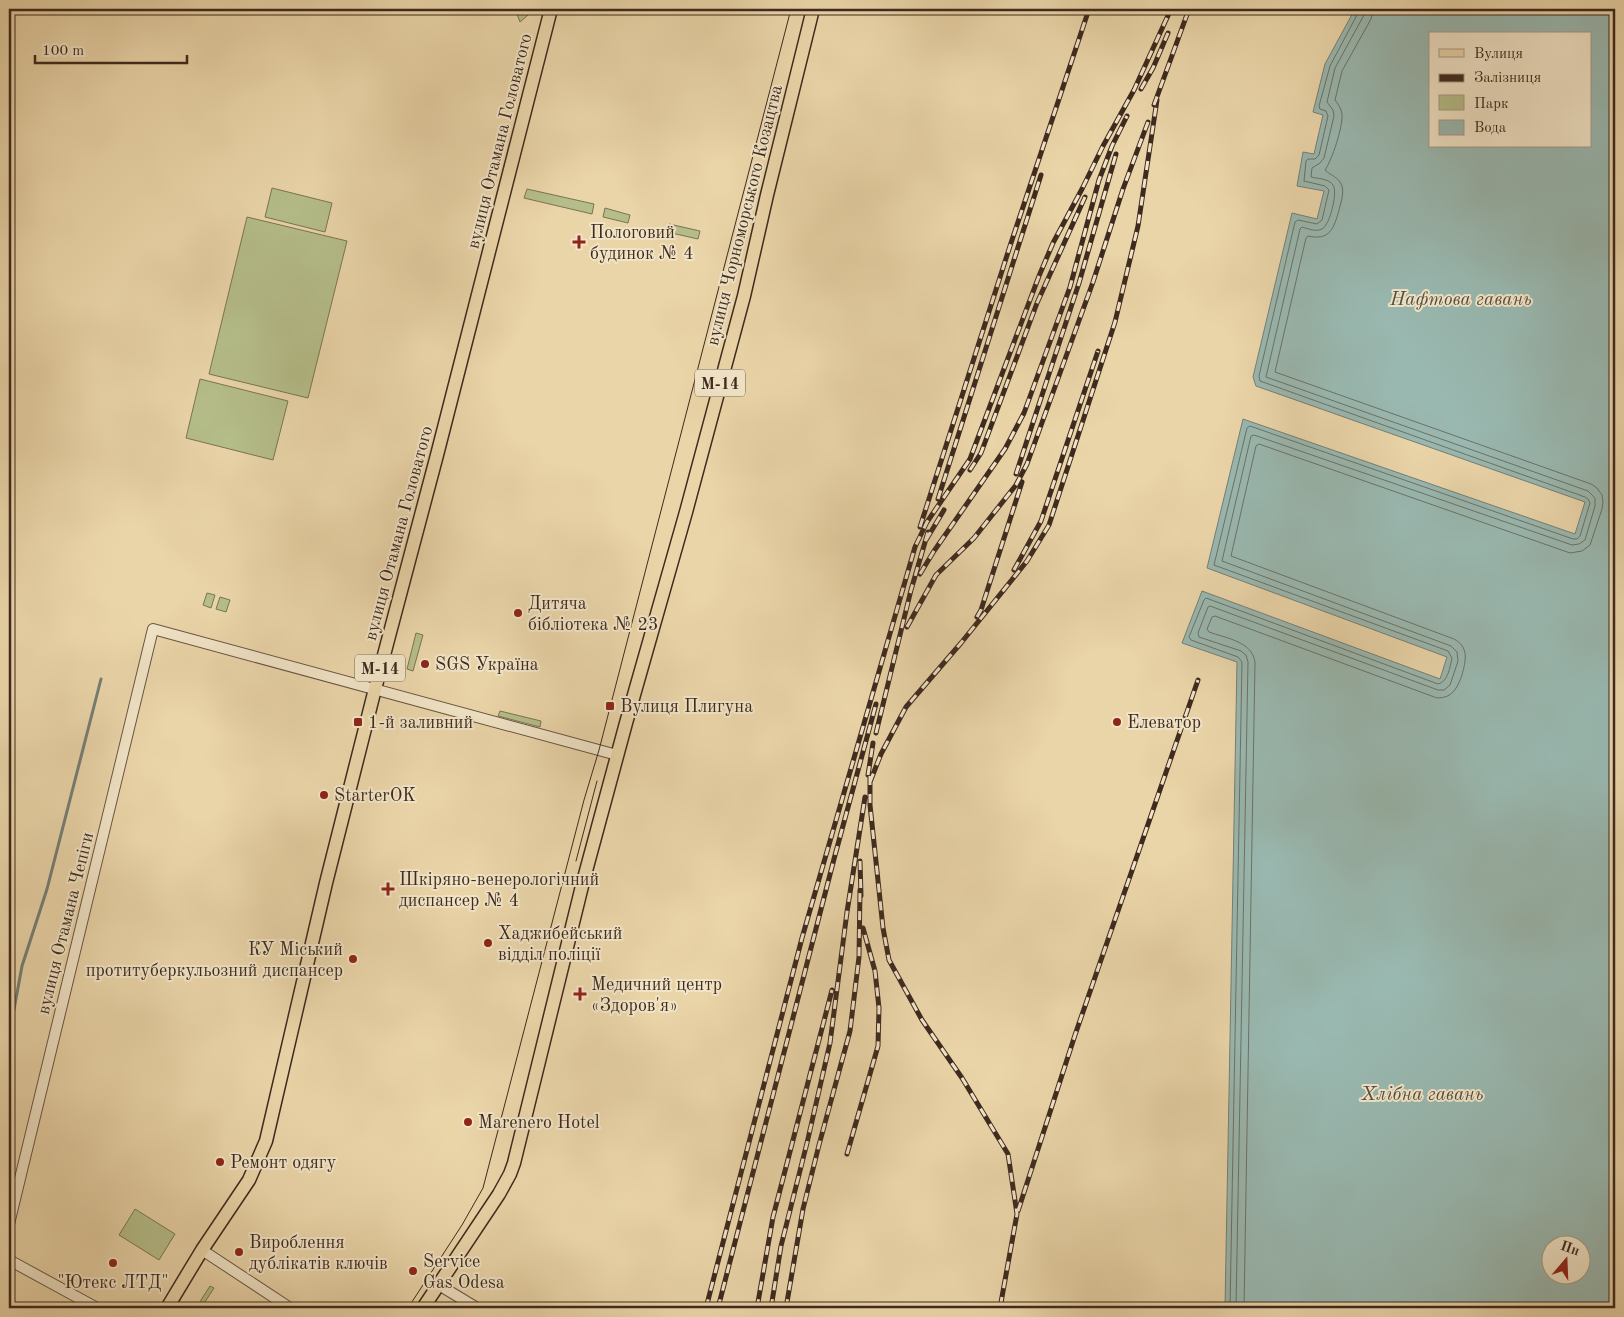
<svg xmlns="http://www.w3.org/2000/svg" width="1624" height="1317" viewBox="0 0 1624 1317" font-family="'Old Standard TT',serif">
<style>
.green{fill:#b5be8a;stroke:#7a7454}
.water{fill:#99b8b0;stroke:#757f76;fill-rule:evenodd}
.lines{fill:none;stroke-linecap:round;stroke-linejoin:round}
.shore{stroke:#6c7168;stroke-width:1}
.stream{stroke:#757f76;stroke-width:3}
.minor-casing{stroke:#695542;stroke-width:12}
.major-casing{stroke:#3e2a1f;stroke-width:15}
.minor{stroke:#f1e4c7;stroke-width:10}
.major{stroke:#ead5a9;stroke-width:12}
.tram{stroke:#3e2a1f;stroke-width:1}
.rail-casing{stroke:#3e2a1f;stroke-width:5}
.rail{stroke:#f1e4c7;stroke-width:3;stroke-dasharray:9;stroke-linecap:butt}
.poi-dot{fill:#8f2418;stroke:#f1e4c7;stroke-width:2}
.labels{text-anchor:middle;stroke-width:4;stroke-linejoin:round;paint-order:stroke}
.shield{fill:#f1e4c7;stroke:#746251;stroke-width:1}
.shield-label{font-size:16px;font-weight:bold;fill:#3e2a1f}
.street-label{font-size:18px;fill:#3e2a1f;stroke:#f1e4c7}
.poi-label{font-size:18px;fill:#3e2a1f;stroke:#f1e4c7;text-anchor:start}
.water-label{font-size:19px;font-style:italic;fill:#554e43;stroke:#f1e4c7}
</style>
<rect width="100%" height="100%" fill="#ead5a9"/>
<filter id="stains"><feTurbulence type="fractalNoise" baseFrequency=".004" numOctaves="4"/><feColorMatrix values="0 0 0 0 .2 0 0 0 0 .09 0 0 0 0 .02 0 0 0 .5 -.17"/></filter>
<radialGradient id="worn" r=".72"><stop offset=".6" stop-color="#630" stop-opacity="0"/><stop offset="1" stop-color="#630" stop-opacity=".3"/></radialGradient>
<path class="green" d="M 515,9 L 535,9 L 520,22 Z
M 272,188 L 332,203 L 325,232 L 265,217 Z
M 527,189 L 594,204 L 592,214 L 524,198 Z
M 605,208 L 630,215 L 628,223 L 603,217 Z
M 247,217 L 347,241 L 308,398 L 209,374 Z
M 669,224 L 700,231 L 698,239 L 667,232 Z
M 200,379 L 288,401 L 273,460 L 186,438 Z
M 207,593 L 215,595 L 211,608 L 203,605 Z
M 220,597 L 230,600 L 226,612 L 216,609 Z
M 416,633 L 423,635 L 413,671 L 407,669 Z
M 500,711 L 541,721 L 540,727 L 498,716 Z
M 135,1209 L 175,1234 L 159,1260 L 119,1235 Z
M 210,1286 L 214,1288 L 201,1308 L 196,1308 Z"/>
<path class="water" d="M 1355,9 L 1615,9 L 1615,1308 L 1225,1308 L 1237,662 L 1182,643 L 1202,591 L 1440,679 L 1447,657 L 1207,568 L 1243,419 L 1575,534 L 1585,502 L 1256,386 L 1253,377 L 1292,213 L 1317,219 L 1324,191 L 1297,186 L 1303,152 L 1314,154 L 1323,115 L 1313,112 L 1325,64 ZM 1430,34 L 1590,34 L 1590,146 L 1430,146 ZM 1552,1244 L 1582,1244 L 1582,1274 L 1552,1274 Z"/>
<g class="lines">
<path class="shore" d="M 1230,1308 L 1242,662 L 1238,657 L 1191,640 L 1189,637 L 1204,600 L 1206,598 L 1438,684 C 1448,682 1450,667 1452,658 L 1448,651 L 1214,565 L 1247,428 L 1250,426 L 1573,539 L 1577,539 L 1580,536 L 1590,503 L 1588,499 L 1585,497 L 1260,381 L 1259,376 L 1295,222 L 1298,220 L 1317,224 L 1322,220 L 1329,190 L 1325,186 L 1304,181 L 1306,161 L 1308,159 L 1315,159 L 1319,155 L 1328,116 L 1326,111 L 1320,109 L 1319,106 L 1330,66 L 1358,13 L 1359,9
M 1236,1308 L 1248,662 L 1246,655 L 1241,651 L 1199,637 L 1198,633 L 1208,607 L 1210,606 L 1438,690 L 1444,690 L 1450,685 L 1458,661 L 1457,652 L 1451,646 L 1222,561 L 1251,436 L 1254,435 L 1572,545 L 1579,544 L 1585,540 L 1595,506 L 1595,498 L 1588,491 L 1266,377 L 1300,229 L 1302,227 C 1309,229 1316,232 1322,229 C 1330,225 1338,192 1333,185 C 1328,178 1318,179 1311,177 L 1312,168 L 1320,163 L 1324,158 L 1334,116 L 1333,110 L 1327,102 L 1335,68 L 1364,15 L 1365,9
M 1244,1308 L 1255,662 C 1252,641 1225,638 1209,632 L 1207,629 L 1212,617 L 1215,616 L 1437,698 C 1453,698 1457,688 1462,675 C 1466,660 1469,647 1454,639 L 1231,556 L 1256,446 L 1259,444 L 1570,553 L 1582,551 L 1590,545 L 1602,509 L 1603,502 L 1602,495 L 1597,488 L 1591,484 L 1275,372 L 1306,238 L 1308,236 C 1330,241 1334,228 1339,210 C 1341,202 1344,194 1342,186 C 1339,177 1331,176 1325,170 C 1332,160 1343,127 1342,114 C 1341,108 1338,104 1335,100 L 1342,71 L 1371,19 L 1373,9"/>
<path class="stream" d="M 9,1037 L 22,966 L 47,889 L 101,679"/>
<defs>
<path id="minor" d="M 9,1224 L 153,629 L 617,755
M 202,1250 L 290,1308
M 9,1260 L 97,1308
M 439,1285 L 477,1308"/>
<path id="major" d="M 167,1308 L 202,1250 L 249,1180 L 266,1141 L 326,883 L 375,689 L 437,455 L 551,9
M 423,1308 L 499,1194 L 510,1174 L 514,1163 L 583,882 L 626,723 L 686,512 L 744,296 L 767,195 L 813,9"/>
</defs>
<use href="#minor" class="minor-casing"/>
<use href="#major" class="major-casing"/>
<use href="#minor" class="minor"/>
<use href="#major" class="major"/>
<path class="tram" d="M 576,861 L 597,781
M 408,1308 L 462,1225 L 483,1188 L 584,800 L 599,750 L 791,9"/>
<defs>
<path id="rail" d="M 1141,89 L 1153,68 L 1168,33
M 1154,105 L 1189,9
M 970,470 L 981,453 L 1037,303 L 1085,197
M 1016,474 L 1079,283 L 1116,154
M 938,499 L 1041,175
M 920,527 L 1010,246 L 1089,9
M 926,540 L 944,510
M 1014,570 L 1041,521 L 1098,351
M 920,574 L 934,551 L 1005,449 L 1024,413 L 1070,287 L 1099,180 L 1112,146 L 1127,116
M 977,617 L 981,610 L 1022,482
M 907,627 L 936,575 L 974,538 L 1016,485 L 1027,464 L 1093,282 L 1123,189 L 1148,122
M 876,733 L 911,590 L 928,532
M 868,775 L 873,743
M 870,776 L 870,805 L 883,928 L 889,960 L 922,1020 L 962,1078 L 1008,1154 L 1017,1214 L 1000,1308
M 870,782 L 881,754 L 906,707 L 961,643 L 1027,561 L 1049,525 L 1115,322 L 1138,226 L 1157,100
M 860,861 L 861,896
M 847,1154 L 878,1046 L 879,1008 L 875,971 L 863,928
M 1018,1211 L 1075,1035 L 1198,680
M 706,1308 L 802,938 L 915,547 L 927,522 L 970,459 L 1039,276 L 1053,243 L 1082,189 L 1103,146 L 1134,90 L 1171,9
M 718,1308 L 834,859 L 876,704
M 757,1308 L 773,1217 L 832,990
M 771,1308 L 781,1246 L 807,1143 L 830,1043 L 847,912 L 865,797
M 786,1308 L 803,1209 L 819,1145 L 850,1031 L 859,957 L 860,890"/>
</defs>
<use href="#rail" class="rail-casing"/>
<use href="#rail" class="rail"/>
</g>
<g class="poi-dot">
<path d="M576.5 234.5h5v5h5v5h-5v5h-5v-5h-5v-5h5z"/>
<circle cx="518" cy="613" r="5"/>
<circle cx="425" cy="664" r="5"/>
<rect x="605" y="701" width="10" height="10" rx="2.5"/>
<rect x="353" y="717" width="10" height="10" rx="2.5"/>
<circle cx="1117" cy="722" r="5"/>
<circle cx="324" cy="795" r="5"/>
<path d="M385.5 881.5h5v5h5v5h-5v5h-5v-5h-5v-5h5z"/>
<circle cx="488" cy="943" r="5"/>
<circle cx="353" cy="959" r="5"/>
<path d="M577.5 986.5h5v5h5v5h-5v5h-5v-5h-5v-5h5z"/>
<circle cx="468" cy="1122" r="5"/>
<circle cx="220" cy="1162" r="5"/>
<circle cx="239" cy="1252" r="5"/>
<circle cx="113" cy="1263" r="5"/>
<circle cx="413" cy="1271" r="5"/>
</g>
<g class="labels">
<g class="shield">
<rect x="695" y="369.5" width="50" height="27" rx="4"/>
<rect x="355" y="654.5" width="50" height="27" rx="4"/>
</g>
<g class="shield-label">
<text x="720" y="389">М-14</text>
<text x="380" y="674">М-14</text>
</g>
<g class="street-label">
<text transform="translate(499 141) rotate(-76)" y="6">вулиця Отамана Головатого</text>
<text transform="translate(744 215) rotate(-76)" y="6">вулиця Чорноморського Козацтва</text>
<text transform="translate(398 533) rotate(-75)" y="6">вулиця Отамана Головатого</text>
<text transform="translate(65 923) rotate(-76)" y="6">вулиця Отамана Чепіги</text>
</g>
<g class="poi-label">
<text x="590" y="238">Пологовий<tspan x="590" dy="21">будинок № 4</tspan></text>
<text x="528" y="609">Дитяча<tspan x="528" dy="21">бібліотека № 23</tspan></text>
<text x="435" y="670">SGS Україна</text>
<text x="620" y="712">Вулиця Плигуна</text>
<text x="368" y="728">1-й заливний</text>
<text x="1127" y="728">Елеватор</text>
<text x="334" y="801">StarterOK</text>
<text x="399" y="885">Шкіряно-венерологічний<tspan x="399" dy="21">диспансер № 4</tspan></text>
<text x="498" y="939">Хаджибейський<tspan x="498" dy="21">відділ поліції</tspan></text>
<text x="343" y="955" text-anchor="end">КУ Міський<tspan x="343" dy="21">протитуберкульозний диспансер</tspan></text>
<text x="591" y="990">Медичний центр<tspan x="591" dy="21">«Здоров'я»</tspan></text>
<text x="478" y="1128">Marenero Hotel</text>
<text x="230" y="1168">Ремонт одягу</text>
<text x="249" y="1248">Вироблення<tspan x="249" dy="21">дублікатів ключів</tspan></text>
<text x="423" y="1267">Service<tspan x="423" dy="21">Gas Odesa</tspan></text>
<text x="113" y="1288" text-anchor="middle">"Ютекс ЛТД"</text>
</g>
<g class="water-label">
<text x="1461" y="305">Нафтова гавань</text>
<text x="1422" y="1100">Хлібна гавань</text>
</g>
</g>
<rect width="1624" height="1317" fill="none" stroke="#ead5a9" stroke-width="30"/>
<rect x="10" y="10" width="1604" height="1297" fill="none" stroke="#3e2a1f" stroke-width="2.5"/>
<rect x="15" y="15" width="1594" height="1287" fill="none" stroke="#3e2a1f"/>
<rect x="1429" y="32" width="162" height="115" fill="#f1e4c7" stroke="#a99a84"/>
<rect x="1439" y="49" width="25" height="8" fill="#ead5a9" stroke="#a99a84"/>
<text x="1474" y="58" font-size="15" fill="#3e2a1f">Вулиця</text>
<rect x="1439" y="74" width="25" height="8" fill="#3e2a1f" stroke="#a99a84"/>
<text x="1474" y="82" font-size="15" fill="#3e2a1f">Залізниця</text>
<rect x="1439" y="95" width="25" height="15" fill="#b5be8a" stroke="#a99a84"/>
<text x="1474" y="108" font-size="15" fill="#3e2a1f">Парк</text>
<rect x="1439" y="120" width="25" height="15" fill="#99b8b0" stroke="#a99a84"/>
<text x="1474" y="132" font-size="15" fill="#3e2a1f">Вода</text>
<g transform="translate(1566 1260) rotate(19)"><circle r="24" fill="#f1e4c7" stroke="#a99a84"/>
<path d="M0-4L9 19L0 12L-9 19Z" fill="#8f2418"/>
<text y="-8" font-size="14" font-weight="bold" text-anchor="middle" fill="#3e2a1f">Пн</text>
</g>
<path d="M35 55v8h152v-8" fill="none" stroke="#3e2a1f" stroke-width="2.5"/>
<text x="42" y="55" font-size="15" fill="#3e2a1f" stroke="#f1e4c7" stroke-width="4" paint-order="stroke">100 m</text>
<rect width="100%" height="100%" filter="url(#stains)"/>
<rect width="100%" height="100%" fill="url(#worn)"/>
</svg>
